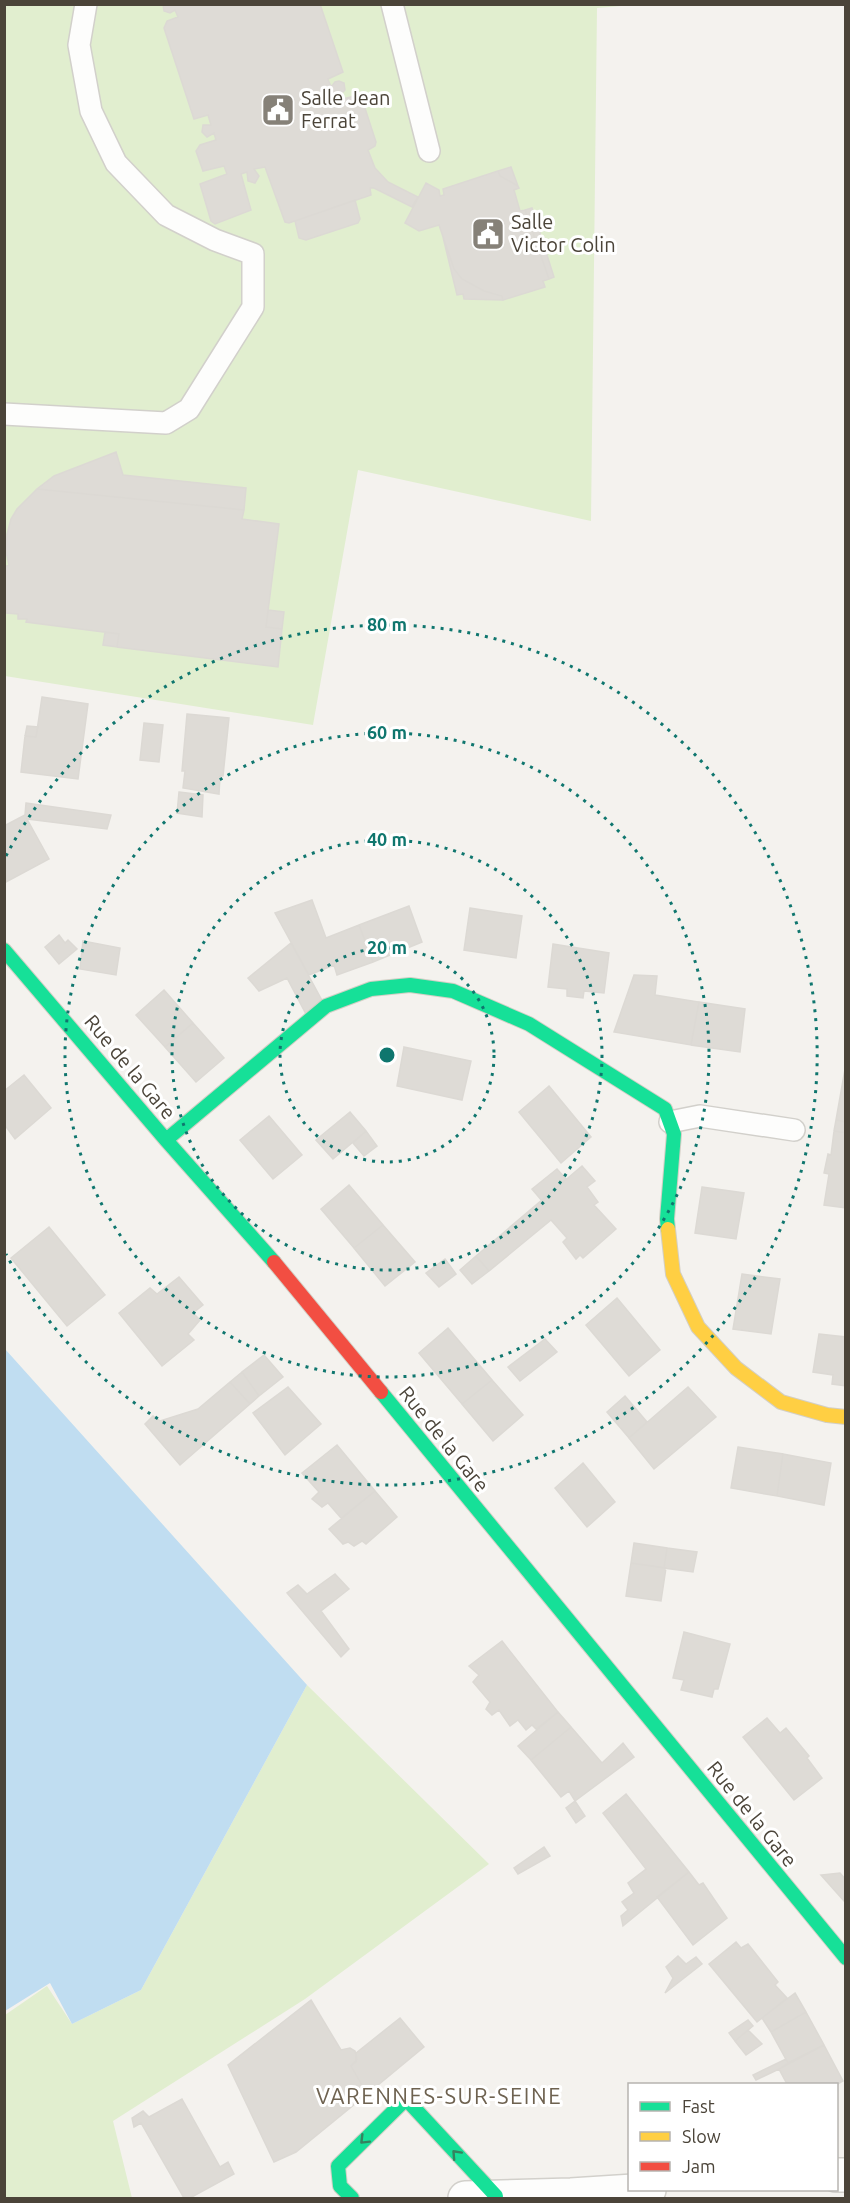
<svg xmlns="http://www.w3.org/2000/svg" width="850" height="2203" viewBox="0 0 850 2203" font-family="Ubuntu,sans-serif">
<style>
.green{fill:#e1eecf}
.water{fill:#c0ddf1}
.building{fill:#dedbd6;stroke:#dcd9d4;stroke-width:1.5}
.lines{fill:none;stroke-linecap:round;stroke-linejoin:round}
.lane-casing{stroke:#d2d0cb;stroke-width:24}
.street-casing{stroke:#d2d0cb;stroke-width:36}
.fast-casing{stroke:#d3cfc5;stroke-width:16}
.slow-casing{stroke:#d3cfc5;stroke-width:16}
.jam-casing{stroke:#d3cfc5;stroke-width:16}
.lane{stroke:#fdfdfc;stroke-width:21}
.street{stroke:#fdfdfc;stroke-width:33}
.fast{stroke:#16e098;stroke-width:14}
.slow{stroke:#ffcf43;stroke-width:14}
.jam{stroke:#f24e42;stroke-width:14}
.oneway{stroke:#36825f}
.ring{fill:none;stroke:#0f766e;stroke-width:3;stroke-dasharray:3 6}
.labels{text-anchor:middle;stroke-width:6;stroke-linejoin:round;paint-order:stroke}
.poi-label{font-size:20px;fill:#4b4439;stroke:#fff;text-anchor:start}
.street-label{font-size:20px;fill:#4b4439;stroke:#fff}
.quarter-label{font-size:22px;letter-spacing:1.5px;fill:#6e6250;stroke:#fff}
.centre{fill:#0f766e;stroke:#fff;stroke-width:3}
.ring-label{font-size:18px;text-anchor:middle;font-weight:bold;fill:#0f766e;stroke:#fff;stroke-width:6;stroke-linejoin:round;paint-order:stroke}
</style>
<rect width="100%" height="100%" fill="#f4f2ee"/>
<path class="green" d="M 4,5 L 633,5 L 597,8 L 591,521 L 358,470 L 313,725 L 5,676 Z
M 307,1685 L 489,1864 L 305,1999 L 113,2121 L 132,2198 L 5,2198 L 5,2015 L 47,1986 L 72,2024 L 141,1990 Z"/>
<path class="water" d="M 5,1349 L 307,1685 L 141,1990 L 72,2024 L 50,1983 L 5,2011 Z"/>
<path class="building" d="M 163,4 L 320,4 L 343,72 L 328,79 L 331,87 L 335,82 L 339,81 L 344,83 L 345,90 L 343,92 L 333,92 L 335,101 L 358,95 L 364,105 L 376,142 L 375,146 L 368,150 L 375,168 L 388,182 L 418,197 L 412,207 L 374,188 L 370,188 L 371,195 L 289,223 L 285,222 L 265,167 L 254,169 L 259,176 L 255,183 L 248,181 L 247,172 L 241,174 L 251,210 L 215,224 L 211,221 L 200,184 L 227,174 L 224,166 L 203,171 L 196,151 L 200,145 L 216,140 L 214,133 L 207,137 L 202,132 L 203,125 L 211,125 L 208,115 L 194,119 L 164,28 L 167,21 L 178,17 L 175,10 L 170,13 L 164,11 Z
M 511,167 L 518,186 L 500,176 L 498,171 Z
M 498,171 L 500,176 L 518,186 L 519,188 L 514,190 L 520,211 L 525,210 L 549,279 L 543,281 L 545,287 L 503,300 L 502,296 L 484,291 L 462,279 L 454,269 L 439,225 L 419,231 L 405,223 L 426,183 L 439,190 L 440,196 L 444,195 L 443,189 Z
M 355,200 L 360,219 L 358,223 L 306,240 L 299,238 L 295,221 Z
M 532,208 L 554,277 L 549,279 L 525,210 Z
M 443,237 L 454,269 L 462,279 L 484,291 L 502,296 L 503,300 L 464,299 L 463,294 L 457,295 Z
M 116,452 L 123,475 L 246,488 L 244,510 L 37,489 L 54,476 Z
M 37,489 L 244,510 L 242,519 L 279,524 L 266,627 L 282,629 L 278,667 L 117,647 L 119,634 L 26,622 L 27,619 L 18,619 L 18,614 L 6,613 L 4,567 L 9,565 L 6,552 L 7,534 L 11,519 L 17,509 Z
M 268,610 L 284,612 L 282,629 L 266,627 Z
M 105,632 L 119,634 L 117,647 L 103,645 Z
M 42,697 L 88,704 L 78,779 L 21,772 L 25,736 L 36,737 Z
M 187,714 L 229,718 L 223,776 L 220,776 L 219,794 L 183,788 L 185,771 L 182,771 Z
M 144,723 L 163,725 L 159,762 L 140,760 Z
M 27,726 L 38,727 L 36,737 L 25,736 Z
M 179,792 L 203,795 L 202,817 L 177,813 Z
M 26,803 L 111,815 L 107,829 L 27,819 L 49,859 L 6,882 L 4,826 L 25,815 Z
M 312,900 L 326,938 L 359,925 L 373,962 L 337,975 L 334,965 L 309,975 L 275,913 Z
M 409,906 L 422,942 L 373,962 L 359,925 Z
M 470,908 L 522,916 L 516,958 L 464,950 Z
M 59,935 L 65,943 L 68,940 L 77,949 L 59,964 L 45,947 Z
M 83,941 L 120,948 L 116,975 L 80,969 Z
M 291,943 L 325,1006 L 307,1016 L 287,978 L 259,991 L 248,978 Z
M 553,944 L 609,953 L 604,993 L 584,991 L 583,998 L 567,996 L 567,989 L 548,987 Z
M 634,975 L 657,976 L 655,995 L 699,1002 L 691,1045 L 614,1032 Z
M 164,990 L 193,1023 L 165,1047 L 136,1015 Z
M 699,1002 L 745,1009 L 740,1052 L 691,1045 Z
M 193,1023 L 224,1058 L 196,1082 L 165,1047 Z
M 404,1047 L 471,1061 L 462,1100 L 397,1086 Z
M 845,1069 L 846,1070 L 846,1122 L 836,1120 Z
M 24,1075 L 51,1108 L 15,1139 L 4,1124 L 4,1091 Z
M 549,1086 L 591,1137 L 561,1163 L 519,1112 Z
M 350,1112 L 366,1131 L 333,1159 L 316,1140 Z
M 269,1116 L 302,1155 L 273,1179 L 240,1140 Z
M 836,1120 L 846,1122 L 846,1133 L 834,1131 Z
M 366,1131 L 377,1146 L 364,1156 L 353,1143 Z
M 834,1131 L 846,1133 L 846,1208 L 824,1205 L 829,1174 L 824,1173 L 828,1154 L 831,1155 Z
M 582,1166 L 595,1181 L 587,1187 L 598,1202 L 594,1205 L 616,1229 L 583,1258 L 580,1255 L 576,1259 L 563,1242 L 567,1238 L 551,1220 L 489,1271 L 476,1256 Z
M 557,1169 L 566,1179 L 542,1201 L 532,1189 Z
M 349,1185 L 383,1225 L 354,1248 L 321,1209 Z
M 702,1187 L 744,1193 L 736,1239 L 695,1233 Z
M 383,1225 L 415,1262 L 385,1286 L 354,1248 Z
M 49,1227 L 105,1295 L 67,1326 L 11,1258 Z
M 476,1256 L 489,1271 L 472,1284 L 460,1270 Z
M 445,1259 L 456,1274 L 439,1287 L 426,1273 Z
M 742,1274 L 780,1279 L 771,1334 L 733,1329 Z
M 179,1277 L 203,1305 L 193,1313 L 200,1320 L 188,1334 L 194,1340 L 162,1366 L 119,1313 L 150,1288 L 157,1294 Z
M 617,1298 L 660,1350 L 629,1376 L 586,1325 Z
M 448,1328 L 492,1380 L 462,1404 L 419,1353 Z
M 819,1334 L 846,1337 L 846,1386 L 832,1384 L 833,1375 L 813,1372 Z
M 545,1339 L 557,1352 L 520,1381 L 508,1367 Z
M 264,1355 L 283,1377 L 259,1396 L 242,1372 Z
M 242,1372 L 259,1396 L 250,1404 L 230,1382 Z
M 492,1380 L 523,1415 L 493,1441 L 462,1404 Z
M 230,1382 L 250,1404 L 180,1465 L 145,1424 L 153,1416 L 160,1421 L 198,1409 Z
M 288,1387 L 321,1424 L 285,1455 L 253,1413 Z
M 688,1387 L 716,1417 L 654,1469 L 629,1438 Z
M 625,1396 L 647,1422 L 629,1438 L 607,1412 Z
M 337,1445 L 375,1491 L 341,1518 L 328,1503 L 322,1507 L 312,1499 L 319,1492 L 302,1473 Z
M 738,1447 L 783,1454 L 777,1496 L 731,1488 Z
M 783,1454 L 831,1463 L 824,1505 L 777,1496 Z
M 583,1463 L 615,1502 L 587,1527 L 555,1488 Z
M 375,1491 L 397,1517 L 366,1544 L 362,1541 L 354,1546 L 348,1542 L 343,1544 L 329,1529 Z
M 634,1543 L 667,1548 L 664,1568 L 631,1563 Z
M 667,1548 L 697,1552 L 693,1572 L 664,1568 Z
M 631,1563 L 666,1568 L 661,1601 L 626,1596 Z
M 335,1574 L 349,1589 L 321,1611 L 349,1649 L 341,1657 L 287,1593 L 298,1585 L 307,1594 Z
M 684,1632 L 730,1644 L 718,1689 L 714,1689 L 712,1697 L 681,1690 L 684,1680 L 673,1678 Z
M 502,1641 L 558,1712 L 536,1729 L 532,1725 L 526,1730 L 518,1720 L 510,1726 L 499,1710 L 492,1715 L 486,1709 L 490,1702 L 473,1682 L 479,1675 L 469,1666 Z
M 558,1712 L 571,1727 L 531,1760 L 518,1746 Z
M 767,1718 L 780,1733 L 786,1728 L 809,1756 L 807,1758 L 822,1778 L 794,1800 L 743,1737 Z
M 571,1727 L 602,1763 L 623,1743 L 634,1757 L 575,1801 L 569,1791 L 561,1797 L 531,1760 Z
M 626,1794 L 689,1872 L 623,1926 L 621,1916 L 628,1910 L 622,1902 L 634,1893 L 628,1883 L 646,1869 L 603,1813 Z
M 575,1801 L 585,1816 L 576,1823 L 566,1808 Z
M 544,1847 L 550,1856 L 518,1874 L 514,1868 Z
M 689,1872 L 699,1885 L 703,1883 L 727,1918 L 693,1945 L 657,1897 Z
M 840,1873 L 846,1880 L 844,1901 L 821,1875 Z
M 736,1942 L 741,1948 L 748,1944 L 778,1982 L 775,1985 L 787,1998 L 757,2022 L 709,1964 Z
M 678,1956 L 686,1964 L 696,1957 L 702,1964 L 665,1993 L 673,1978 L 666,1967 Z
M 795,1993 L 806,2012 L 771,2032 L 762,2018 Z
M 311,2000 L 341,2050 L 350,2048 L 355,2051 L 357,2059 L 351,2066 L 367,2094 L 296,2152 L 274,2162 L 228,2065 Z
M 806,2012 L 824,2045 L 788,2063 L 771,2032 Z
M 400,2018 L 424,2047 L 367,2094 L 351,2066 L 356,2062 L 356,2053 Z
M 748,2020 L 753,2026 L 735,2041 L 729,2033 Z
M 748,2030 L 762,2044 L 746,2055 L 735,2041 Z
M 824,2045 L 843,2081 L 836,2085 L 787,2084 L 779,2069 Z
M 786,2059 L 788,2063 L 779,2069 L 756,2080 L 753,2075 Z
M 182,2099 L 220,2167 L 228,2162 L 234,2174 L 190,2198 L 184,2198 L 141,2123 L 134,2127 L 132,2118 L 143,2111 L 149,2117 Z"/>
<g class="lines">
<defs>
<path id="lane" d="M 392,4 L 429,151
M 4,414 L 166,423 L 189,409 L 253,307 L 253,254 L 215,240 L 166,215 L 116,163 L 91,111 L 79,45 L 86,4
M 670,1122 L 700,1116 L 794,1130"/>
<path id="street" d="M 836,2175 L 846,2175
M 465,2198 L 571,2195 L 649,2190"/>
<path id="fast" d="M 4,950 L 166,1140 L 274,1262
M 166,1140 L 326,1006 L 371,989 L 410,985 L 453,991 L 529,1024 L 665,1109 L 674,1134 L 667,1219 L 668,1229
M 381,1392 L 846,1958
M 352,2198 L 340,2186 L 338,2166 L 406,2099 L 496,2196"/>
<path id="slow" d="M 668,1229 L 673,1274 L 698,1327 L 736,1368 L 781,1402 L 827,1415 L 846,1417"/>
<path id="jam" d="M 274,1262 L 381,1392"/>
</defs>
<use href="#lane" class="lane-casing"/>
<use href="#street" class="street-casing"/>
<use href="#fast" class="fast-casing"/>
<use href="#slow" class="slow-casing"/>
<use href="#jam" class="jam-casing"/>
<use href="#lane" class="lane"/>
<use href="#street" class="street"/>
<use href="#fast" class="fast"/>
<use href="#slow" class="slow"/>
<use href="#jam" class="jam"/>
</g>
<defs><path id="oneway-chevron" d="M-2-3.5L2.5 0L-2 3.5" fill="none" stroke-width="1.6" stroke-linecap="round" stroke-linejoin="round" transform="scale(1.5)"/></defs>
<g class="oneway">
<use href="#oneway-chevron" transform="translate(364 2140) rotate(135)"/>
<use href="#oneway-chevron" transform="translate(456 2154) rotate(-133)"/>
</g>
<g class="ring">
<circle cx="387" cy="1055" r="107"/>
<circle cx="387" cy="1055" r="215"/>
<circle cx="387" cy="1055" r="322"/>
<path d="M6 856A430 430 0 1 1 6 1254"/>
</g>
<defs>
<symbol id="civic-square" viewBox="-11 -11 22 22"><rect x="-9" y="-9" width="18" height="18" rx="4" fill="#868178" stroke="#fff"/><path d="M-.6-6.5H3V-4.5H.6V-3L4-1V1h2V6H-6V1h2V-1L-.6-3ZM-1.2 2.5V6h2.4V2.5Z" fill="#fff"/></symbol>
</defs>
<g fill-rule="evenodd">
<use href="#civic-square" x="259" y="91" width="38" height="38"/>
<use href="#civic-square" x="469" y="215" width="38" height="38"/>
</g>
<g class="labels">
<g class="poi-label">
<text x="301" y="105">Salle Jean<tspan x="301" dy="23">Ferrat</tspan></text>
<text x="511" y="229">Salle<tspan x="511" dy="23">Victor Colin</tspan></text>
</g>
<g class="street-label">
<text transform="translate(130 1067) rotate(50)" y="7">Rue de la Gare</text>
<text transform="translate(444 1439) rotate(51)" y="7">Rue de la Gare</text>
<text transform="translate(752 1814) rotate(51)" y="7">Rue de la Gare</text>
</g>
<g class="quarter-label">
<text x="439" y="2104">VARENNES-SUR-SEINE</text>
</g>
</g>
<circle cx="387" cy="1055" r="9" class="centre"/>
<g class="ring-label">
<text x="387" y="631">80 m</text>
<text x="387" y="739">60 m</text>
<text x="387" y="846">40 m</text>
<text x="387" y="954">20 m</text>
</g>
<rect width="850" height="2203" fill="none" stroke="#4b4439" stroke-width="12"/>
<rect x="628" y="2083" width="210" height="108" fill="#ffffff" stroke="#b7b4b0" stroke-width="1.5"/>
<rect x="640" y="2102" width="30" height="9" fill="#16e098" stroke="#b7b4b0" stroke-width="1.5"/>
<text x="682" y="2113" font-size="18" fill="#4b4439">Fast</text>
<rect x="640" y="2132" width="30" height="9" fill="#ffcf43" stroke="#b7b4b0" stroke-width="1.5"/>
<text x="682" y="2143" font-size="18" fill="#4b4439">Slow</text>
<rect x="640" y="2162" width="30" height="9" fill="#f24e42" stroke="#b7b4b0" stroke-width="1.5"/>
<text x="682" y="2173" font-size="18" fill="#4b4439">Jam</text>
</svg>
